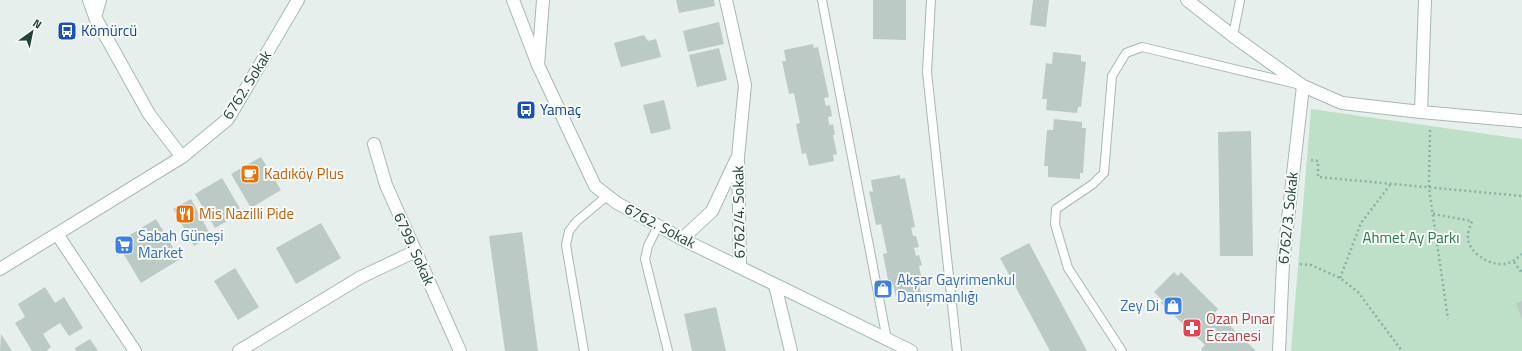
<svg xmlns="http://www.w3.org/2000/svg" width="1522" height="351" viewBox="0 0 1522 351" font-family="'Titillium Web',sans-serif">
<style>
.green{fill:#bfe0c8}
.building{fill:#bbcac4}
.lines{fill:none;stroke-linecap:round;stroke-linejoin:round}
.service-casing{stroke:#a8b8b2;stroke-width:10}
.minor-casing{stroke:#a8b8b2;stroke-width:14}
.tertiary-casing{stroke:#a8b8b2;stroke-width:14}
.secondary-casing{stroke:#a4bbb3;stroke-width:14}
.path{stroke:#86b3a5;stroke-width:2.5;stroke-dasharray:2 3;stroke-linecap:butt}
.service{stroke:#fff;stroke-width:8}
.minor{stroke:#fff;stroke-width:12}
.tertiary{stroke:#fff;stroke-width:12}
.secondary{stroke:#fff;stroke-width:12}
.labels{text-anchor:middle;stroke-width:4;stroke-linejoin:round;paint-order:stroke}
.transit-label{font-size:15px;fill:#164399;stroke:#f7fbf9;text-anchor:start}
.street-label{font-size:15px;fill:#24423a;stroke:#f7fbf9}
.food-label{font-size:15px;fill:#c56008;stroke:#f7fbf9;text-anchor:start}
.shop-label{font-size:15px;fill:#366cbe;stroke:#f7fbf9;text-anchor:start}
.park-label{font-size:15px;fill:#2d7a4b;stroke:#f7fbf9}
.health-label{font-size:15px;fill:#be3a42;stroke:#f7fbf9;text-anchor:start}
</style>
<rect width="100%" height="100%" fill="#e6efeb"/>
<path class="green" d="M 1311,109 L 1522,139 L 1522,351 L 1291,351 Z"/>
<path class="building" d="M 676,0 L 714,0 L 715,6 L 679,13 Z
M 873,0 L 906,0 L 906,40 L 873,39 Z
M 1033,0 L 1049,0 L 1046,27 L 1030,25 Z
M 719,22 L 724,44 L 688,52 L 683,31 Z
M 644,35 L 648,41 L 656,39 L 661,57 L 621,67 L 614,43 Z
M 813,44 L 814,48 L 818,47 L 829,97 L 824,98 L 826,106 L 830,105 L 832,116 L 828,117 L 829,125 L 833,124 L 835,135 L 833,135 L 837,154 L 833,155 L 834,161 L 809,166 L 806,153 L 802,154 L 796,124 L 800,123 L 794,93 L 789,94 L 782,61 L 786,61 L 784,50 Z
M 719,48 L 727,80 L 697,87 L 689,55 Z
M 1053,52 L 1081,55 L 1081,61 L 1086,62 L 1081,107 L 1078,107 L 1077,113 L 1046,110 L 1047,99 L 1042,99 L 1046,63 L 1052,64 Z
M 664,100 L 671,129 L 651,134 L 643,105 Z
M 1054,119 L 1082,122 L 1082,128 L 1086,128 L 1083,173 L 1080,173 L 1080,179 L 1048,177 L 1048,166 L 1044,166 L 1047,130 L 1053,130 Z
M 1251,131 L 1253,256 L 1220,256 L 1218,132 Z
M 261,157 L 281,190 L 251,208 L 231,174 Z
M 900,175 L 900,179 L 905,178 L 915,227 L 911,228 L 913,236 L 916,236 L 919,247 L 914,248 L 916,256 L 919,255 L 922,265 L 919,266 L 923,285 L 919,286 L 921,292 L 896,297 L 893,284 L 889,285 L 883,254 L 887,253 L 881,224 L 876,225 L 869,191 L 873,192 L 871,180 Z
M 222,178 L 242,212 L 215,228 L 195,194 Z
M 191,199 L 211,236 L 194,246 L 173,209 Z
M 156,219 L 180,259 L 141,283 L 117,243 Z
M 321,223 L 341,258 L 296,284 L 276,248 Z
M 522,232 L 538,351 L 505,351 L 489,236 Z
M 1029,243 L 1087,351 L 1050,351 L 1000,258 Z
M 235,268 L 259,307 L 238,320 L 214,281 Z
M 1174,272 L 1178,276 L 1181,272 L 1218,309 L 1214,314 L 1219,319 L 1221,317 L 1256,351 L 1203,351 L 1201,349 L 1205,345 L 1161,303 L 1163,301 L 1154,292 Z
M 45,287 L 55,303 L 64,297 L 83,328 L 69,336 L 60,323 L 43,334 L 51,347 L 46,351 L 32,351 L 15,323 L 25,317 L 18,304 Z
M 1522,301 L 1522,320 L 1516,303 Z
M 716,307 L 726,351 L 692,351 L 684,314 Z
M 1,334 L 12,351 L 0,351 Z
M 90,339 L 98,351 L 76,351 L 75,348 Z"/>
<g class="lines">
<defs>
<path id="service" d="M 822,0 L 887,340
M 931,0 L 927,72 L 957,351
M 1233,36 L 1240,0
M 658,226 L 648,246 L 645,259 L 668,351
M 584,351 L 566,245 L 569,231 L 577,221 L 607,196
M 1122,351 L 1068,268 L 1055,224 L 1056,209 L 1093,184 L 1104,173 L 1112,76 L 1126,53 L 1142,47 L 1297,84"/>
<path id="minor" d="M 1187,0 L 1233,36 L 1303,86 L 1342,103 L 1421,112 L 1522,121
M 95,17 L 100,0
M 538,65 L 543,0
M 1421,112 L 1425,0
M 374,144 L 386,185 L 460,351
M 57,234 L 135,351
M 775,285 L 791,351
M 239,351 L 361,277 L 416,251
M 1279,351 L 1283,263 L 1303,86"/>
<path id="tertiary" d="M 726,0 L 745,85 L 738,157 L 740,267
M 682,239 L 712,211 L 736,160
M 0,269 L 182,157"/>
<path id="secondary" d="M 89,0 L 95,17 L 149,114 L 182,157 L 228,119 L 298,0
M 513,0 L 538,65 L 595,186 L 617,203 L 682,239 L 911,351"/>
</defs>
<use href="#service" class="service-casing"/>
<use href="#minor" class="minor-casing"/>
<use href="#tertiary" class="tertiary-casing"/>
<use href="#secondary" class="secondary-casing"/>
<path class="path" d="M 1430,130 L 1429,188 L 1448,319
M 1311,160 L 1318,161 L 1318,177 L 1522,196
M 1433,214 L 1472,221 C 1470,226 1468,232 1468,236 C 1467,252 1490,266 1504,264 C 1512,263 1516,259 1522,254
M 1514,262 L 1522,273
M 1300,264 L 1311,265 L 1340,278 L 1358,292 L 1402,351
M 1340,278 L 1361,223 L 1390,185"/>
<use href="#service" class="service"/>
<use href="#minor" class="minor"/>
<use href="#tertiary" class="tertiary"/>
<use href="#secondary" class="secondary"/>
</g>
<defs>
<symbol id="bus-square" viewBox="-11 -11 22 22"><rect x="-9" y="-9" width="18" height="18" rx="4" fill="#1a4fb4" stroke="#f7fbf9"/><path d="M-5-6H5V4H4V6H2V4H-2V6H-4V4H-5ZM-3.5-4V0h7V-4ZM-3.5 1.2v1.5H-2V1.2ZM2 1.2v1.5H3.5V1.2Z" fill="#fff"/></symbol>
<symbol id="cafe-square" viewBox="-11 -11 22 22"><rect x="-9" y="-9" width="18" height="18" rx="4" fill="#e8710a" stroke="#f7fbf9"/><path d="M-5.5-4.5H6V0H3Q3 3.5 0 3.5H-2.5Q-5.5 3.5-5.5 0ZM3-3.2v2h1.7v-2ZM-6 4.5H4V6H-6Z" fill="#fff"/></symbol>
<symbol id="restaurant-square" viewBox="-11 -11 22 22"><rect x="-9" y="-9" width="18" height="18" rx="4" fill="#e8710a" stroke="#f7fbf9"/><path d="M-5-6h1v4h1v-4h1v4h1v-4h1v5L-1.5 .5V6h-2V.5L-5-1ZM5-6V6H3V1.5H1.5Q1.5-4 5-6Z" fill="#fff"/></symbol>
<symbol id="supermarket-square" viewBox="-11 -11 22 22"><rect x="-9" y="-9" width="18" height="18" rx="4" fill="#3f7fe0" stroke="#f7fbf9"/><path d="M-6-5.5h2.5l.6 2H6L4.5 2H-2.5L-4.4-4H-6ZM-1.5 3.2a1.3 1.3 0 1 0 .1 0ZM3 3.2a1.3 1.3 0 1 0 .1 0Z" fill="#fff"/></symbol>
<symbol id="shop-square" viewBox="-11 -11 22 22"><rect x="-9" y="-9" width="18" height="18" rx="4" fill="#3f7fe0" stroke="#f7fbf9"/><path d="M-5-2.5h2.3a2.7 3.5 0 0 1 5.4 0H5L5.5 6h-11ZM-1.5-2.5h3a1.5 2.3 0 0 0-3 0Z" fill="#fff"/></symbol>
<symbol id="pharmacy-square" viewBox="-11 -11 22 22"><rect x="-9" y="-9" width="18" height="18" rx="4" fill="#e0444e" stroke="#f7fbf9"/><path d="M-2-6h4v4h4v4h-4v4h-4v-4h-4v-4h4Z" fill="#fff"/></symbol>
</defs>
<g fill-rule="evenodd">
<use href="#bus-square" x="56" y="20" width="22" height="22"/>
<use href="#bus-square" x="515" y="99" width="22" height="22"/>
<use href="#cafe-square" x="239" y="163" width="22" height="22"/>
<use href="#restaurant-square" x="174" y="203" width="22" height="22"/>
<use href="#supermarket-square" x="113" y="234" width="22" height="22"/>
<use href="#shop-square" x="872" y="278" width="22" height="22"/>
<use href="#shop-square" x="1162" y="295" width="22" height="22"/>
<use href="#pharmacy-square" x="1181" y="317" width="22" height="22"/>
</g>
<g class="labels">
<g class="transit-label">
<text x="81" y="36">Kömürcü</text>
<text x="540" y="115">Yamaç</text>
</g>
<g class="street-label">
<text transform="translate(247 85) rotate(-58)" y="5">6762. Sokak</text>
<text transform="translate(739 212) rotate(-91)" y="5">6762/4. Sokak</text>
<text transform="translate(1288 218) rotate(-84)" y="5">6762/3. Sokak</text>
<text transform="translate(660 226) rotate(28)" y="5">6762. Sokak</text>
<text transform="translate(414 249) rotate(66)" y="5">6799. Sokak</text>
</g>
<g class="food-label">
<text x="264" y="179">Kadıköy Plus</text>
<text x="199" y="219">Mis Nazilli Pide</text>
</g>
<g class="shop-label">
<text x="138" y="241">Sabah Güneşi<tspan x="138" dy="17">Market</tspan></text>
<text x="897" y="285">Akşar Gayrimenkul<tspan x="897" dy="17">Danışmanlığı</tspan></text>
<text x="1159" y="311" text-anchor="end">Zey Di</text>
</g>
<g class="park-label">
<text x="1411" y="243">Ahmet Ay Parkı</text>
</g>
<g class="health-label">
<text x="1206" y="324">Ozan Pınar<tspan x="1206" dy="17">Eczanesi</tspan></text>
</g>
</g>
<g transform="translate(32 32) rotate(33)" stroke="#f7fbf9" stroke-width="3" paint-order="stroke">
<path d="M0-3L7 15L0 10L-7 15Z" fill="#24423a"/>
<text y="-6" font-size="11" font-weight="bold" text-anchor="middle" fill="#24423a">N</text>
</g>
</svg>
